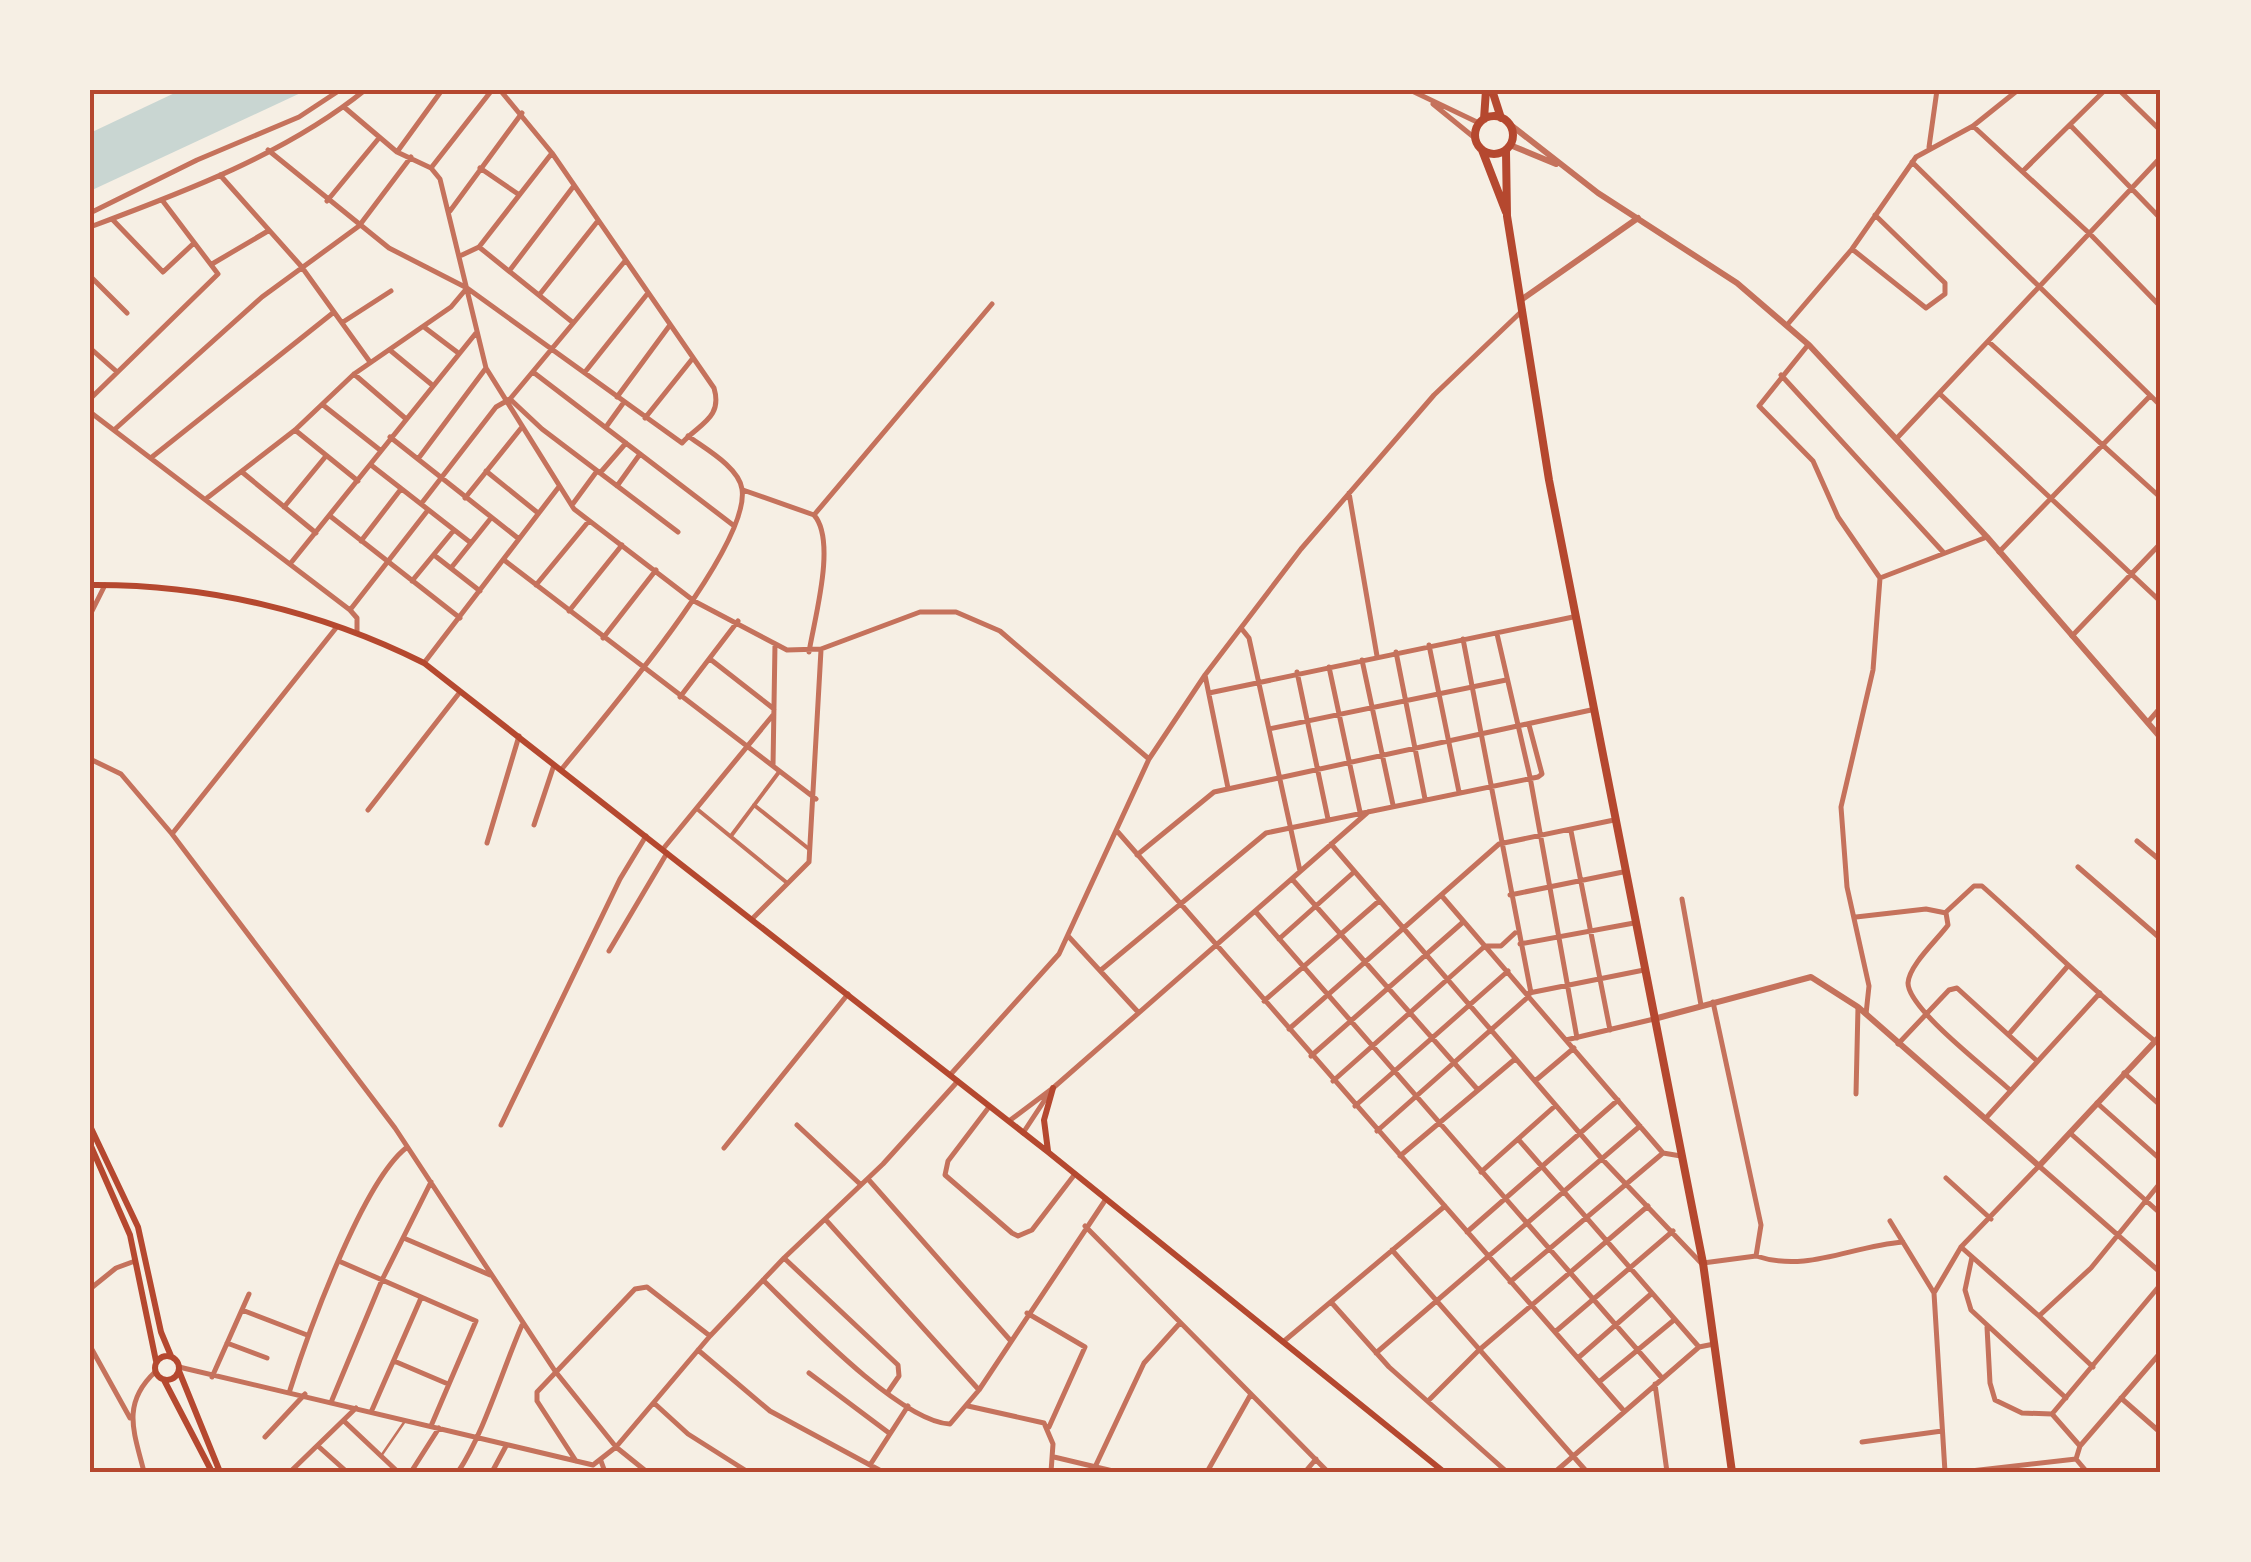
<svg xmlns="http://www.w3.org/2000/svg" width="2251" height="1562" viewBox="0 0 2251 1562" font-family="'Times New Roman',serif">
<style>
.water{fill:#c9d6d2}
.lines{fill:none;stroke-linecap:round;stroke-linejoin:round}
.service{stroke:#c5725c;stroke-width:2.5}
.pedestrian{stroke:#c5725c;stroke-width:4}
.minor{stroke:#c5725c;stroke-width:5}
.tertiary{stroke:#c5725c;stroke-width:6}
.secondary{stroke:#b5482f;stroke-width:6}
.primary{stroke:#b5482f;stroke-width:8}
.neatline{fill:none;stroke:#b5482f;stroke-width:4}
</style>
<rect width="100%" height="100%" fill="#f6efe4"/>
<path class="water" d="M 181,90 L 307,90 L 90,191 L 90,133 Z"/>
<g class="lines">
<path class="service" d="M 381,1456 L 405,1421"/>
<path class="pedestrian" d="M 754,805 L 809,849
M 697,809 L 786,882
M 731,836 L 779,772"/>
<path class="minor" d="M 1410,90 L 1479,123
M 2119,90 L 2161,131
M 1433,104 L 1476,139
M 344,107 L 397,152 L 431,168 L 440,179 L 486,368 L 574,509 L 694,601 L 787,650 L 821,649 L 920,612 L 956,612 L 1000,631 L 1149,759
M 2070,125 L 2161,219
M 1973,126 L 2090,234 L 2161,307
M 1929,147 L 1937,90
M 268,150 L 389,248 L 467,288 L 682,443 C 699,424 723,418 714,388 L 552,153 L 500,90
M 397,152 L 442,90
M 1912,162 L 2161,406
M 431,168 L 492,90
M 480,168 L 518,194
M 2023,171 L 2105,90
M 220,175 L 301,266 L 370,362
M 327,201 L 379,138
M 450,211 L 522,113
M 90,213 L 197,160 L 299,117 L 340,90
M 112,219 L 163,272 L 194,243
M 90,227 C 184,192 286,154 365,90
M 479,247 L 552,153
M 1852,249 L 1926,308 L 1945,294 L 1945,283 L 1875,215
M 462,255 L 479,247 L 571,321
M 212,264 L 268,231
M 510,270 L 573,187
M 90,276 L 127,313
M 540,294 L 597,222
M 343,322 L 391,291
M 1787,325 L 1852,249 L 1916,157 L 1973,126 L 2018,90
M 424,327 L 457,352
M 1989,342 L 2161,498
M 1808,345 L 1759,406 L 1813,461 L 1838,517 L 1880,578 L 1873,670 L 1841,807 L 1847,887 L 1869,986 L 1866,1014
M 90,348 L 116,371
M 391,351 L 431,384
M 533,372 L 733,525
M 585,372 L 648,293
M 354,374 L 405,418
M 1781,375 L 1944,553
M 1940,394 L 2161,602
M 617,397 L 670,325
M 90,399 L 218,274 L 162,200
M 510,399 L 542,429 L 678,532
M 323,405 L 380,450
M 90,412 L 350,610 L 357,618 L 357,633
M 645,418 L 693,358
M 606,427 L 624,402
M 114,430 L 262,297 L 359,226 L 411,157
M 295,430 L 358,481
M 390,437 L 519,539
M 1898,437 L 2161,157
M 152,457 L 334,312
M 418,459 L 486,368
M 371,465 L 471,543
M 486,471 L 538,513
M 242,472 L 316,533
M 600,473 L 626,443
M 617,486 L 640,454
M 743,490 L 814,515 L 992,304
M 1349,493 L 1377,656
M 207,498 L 295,430 L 354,374 L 451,307 L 467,288
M 465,498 L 522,427
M 421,504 L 496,407 L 510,399 L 625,261
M 572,505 L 597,471
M 284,507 L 326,456
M 330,516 L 460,618
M 361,541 L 401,489
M 1999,552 L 2150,396
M 434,555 L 480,591
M 504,560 L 816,799
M 290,564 L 476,333
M 451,568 L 491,518
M 1880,578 L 1987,537
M 412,581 L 454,530
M 536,585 L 588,522
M 350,610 L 428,510
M 569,611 L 622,545
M 90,615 L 105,585
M 1241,628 L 1249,638 L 1300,871
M 1497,634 L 1530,777 L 1577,1038
M 2072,636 L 2161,543
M 603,638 L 656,570
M 1463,639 L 1531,993
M 1429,645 L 1459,792
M 809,652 C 814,620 837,541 814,515
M 1396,652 L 1425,799
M 710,659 L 774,709
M 1362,660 L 1393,805
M 424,663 L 558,488
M 1329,667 L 1360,812
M 1297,672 L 1328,819
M 1205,675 L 1228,788
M 1209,693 L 1573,617
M 680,697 L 738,621
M 2148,722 L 2161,707
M 1269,729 L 1506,680
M 90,759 L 121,774 L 172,834 L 395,1128 L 555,1371 L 616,1447 L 647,1472
M 773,766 L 775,644
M 561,770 C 600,722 751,547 742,489 C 739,467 704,448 688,436
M 368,810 L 460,692
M 534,825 L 554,765
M 1117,831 L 1624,1411
M 1571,831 L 1610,1030
M 172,834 L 336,628
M 2137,841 L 2161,861
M 487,843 L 519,736
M 1331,844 L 1602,1159 L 1703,1265
M 663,849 L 773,715
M 1137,855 L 1214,792 L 1591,710
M 2078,867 L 2161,939
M 1292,879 L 1478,1090
M 1441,895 L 1663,1153 L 1681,1156
M 1510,895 L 1623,872
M 1682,899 L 1701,1005
M 1255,911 L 1662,1378
M 1946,912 L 1974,886 L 1982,886 C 2042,939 2098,996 2161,1046
M 1856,917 L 1926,909 L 1946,913 L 1948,925 C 1938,939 1909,965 1908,983 C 1908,1009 1989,1070 2010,1090
M 753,918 L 809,862 L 821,650
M 1069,937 L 1138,1012
M 1279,939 L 1354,872
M 1520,944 L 1634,923
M 609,951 L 667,853
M 1101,970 L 1266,833 L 1538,777 L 1542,774 L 1529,725
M 1529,993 L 1644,970
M 1264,1001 L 1379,901
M 1289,1029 L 1499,844 L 1614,820
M 2009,1034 L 2067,967
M 1566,1040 L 1654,1019
M 1898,1044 L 1949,990 L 1957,988 L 2036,1060
M 1311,1056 L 1462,923
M 2124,1073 L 2161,1106
M 950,1075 L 1059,954 L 1149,759 L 1205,675 L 1301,549 L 1434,395 L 1523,310
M 1333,1081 L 1485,946 L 1501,946 L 1515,933
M 1535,1081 L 1574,1048
M 1856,1094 L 1858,1007
M 2097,1103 L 2161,1160
M 1355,1106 L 1508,971
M 989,1107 L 948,1161 L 945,1175 L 1012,1233 L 1018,1236 L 1032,1230 L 1075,1174
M 1985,1119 L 2100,993
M 1009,1121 L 1053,1088 L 1368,812
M 501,1125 L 620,879 L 646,836
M 797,1125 L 860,1184
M 1377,1131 L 1528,997
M 1023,1133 L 1048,1095
M 2070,1133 L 2161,1214
M 1518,1139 L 1699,1347
M 724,1148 L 848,994
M 1400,1156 L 1515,1059
M 1481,1172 L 1555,1106
M 1946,1178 L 1991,1219
M 868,1179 L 1010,1340
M 825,1219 L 979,1390
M 1890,1221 L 1934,1293
M 1085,1226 L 1328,1472
M 1467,1232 L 1618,1100
M 406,1239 L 490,1275
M 1961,1247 L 2039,1316
M 1392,1250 L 1587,1472
M 1756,1256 C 1807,1273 1851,1246 1903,1242
M 1972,1257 L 1965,1290 L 1971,1310 L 2066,1398
M 784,1258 L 898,1365 L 899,1376 L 888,1392
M 341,1262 L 476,1321 L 431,1426
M 1703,1263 L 1756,1256 L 1761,1225 L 1713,1002
M 763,1280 C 800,1316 900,1422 950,1424 L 979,1390 L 1106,1199
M 1510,1282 L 1663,1153
M 90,1289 L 116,1268 L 135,1261
M 1331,1302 L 1389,1367 L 1507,1472
M 242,1310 L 307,1335
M 1027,1313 L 1085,1347 L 1049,1427
M 1987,1327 L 1990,1383 L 1995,1400 L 2022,1413 L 2052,1414 L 2080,1446
M 1555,1332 L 1673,1231
M 1283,1342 L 1445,1206
M 227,1343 L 267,1358
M 90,1346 L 130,1418
M 698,1350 L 770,1411 L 883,1472
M 1376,1353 L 1640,1126
M 1578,1358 L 1651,1294
M 394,1361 L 448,1384
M 179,1367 L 593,1465 L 616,1447 L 710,1336 L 784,1258 L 883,1164 L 958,1081
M 2093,1367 L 2039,1316 L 2091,1268 L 2161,1182
M 809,1373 L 889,1433
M 212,1377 L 249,1294
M 1599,1382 L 1674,1320
M 1655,1384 L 1667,1472
M 290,1390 C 308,1333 362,1183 406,1148
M 2121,1398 L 2161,1433
M 332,1400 L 382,1280 L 431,1182
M 1428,1401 L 1478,1351 L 1648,1206
M 654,1403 L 688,1434 L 748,1472
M 968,1406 L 1044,1423 L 1053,1444 L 1051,1472
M 372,1410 L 421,1298
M 2052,1414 L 2161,1284
M 345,1422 L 398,1472
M 265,1437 L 305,1394
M 1862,1442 L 1942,1431
M 318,1446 L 347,1472
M 1054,1457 L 1117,1472
M 2076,1459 L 2080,1446 L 2161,1352
M 2076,1459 L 2087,1472
M 576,1461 L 537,1401 L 537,1392 L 635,1289 L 647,1287 L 710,1336
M 601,1461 L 605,1472
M 870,1465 L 908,1406
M 1095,1467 L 1144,1363 L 1180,1323
M 144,1472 C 134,1432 121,1404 155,1372
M 290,1472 L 356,1408
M 411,1472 L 439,1428
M 458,1472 C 484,1433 502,1371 522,1325
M 492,1472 L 506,1446
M 1207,1472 L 1251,1394
M 1305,1472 L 1316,1459
M 1555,1472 L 1699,1347 L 1714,1344
M 1945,1472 L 1934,1293 L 1961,1247 L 2039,1166 L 2161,1273
M 1962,1472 L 2076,1459
M 2158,1472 L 2161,1468"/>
<path class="tertiary" d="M 1507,122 L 1598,193 L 1737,283 L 1809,345 L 1987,537 L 2161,738
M 1510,145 L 1556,164
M 1521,300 L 1638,218
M 1654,1019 L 1811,977 L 1858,1007 L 2039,1166 L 2161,1035"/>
<path class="secondary" d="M 90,585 C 206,584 320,611 424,663 L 1048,1152 L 1444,1472
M 90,1126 L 138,1227 L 161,1332 L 171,1356
M 90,1144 L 130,1235 L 156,1361
M 1048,1151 L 1044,1120 L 1053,1088
M155 1368a12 12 0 1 1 24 0a12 12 0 1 1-24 0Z
M 179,1371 L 220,1472
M 164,1380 L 212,1472"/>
<path class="primary" d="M 1492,90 L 1501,118
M1475 135a19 19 0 1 1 38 0a19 19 0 1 1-38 0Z
M 1484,119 L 1486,90
M 1482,150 L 1506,212
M 1506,151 L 1507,216 L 1549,480 L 1703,1263 L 1732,1472"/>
</g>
<rect width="2251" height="1562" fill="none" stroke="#f6efe4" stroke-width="185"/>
<rect x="92" y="92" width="2066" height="1378" class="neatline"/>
</svg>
